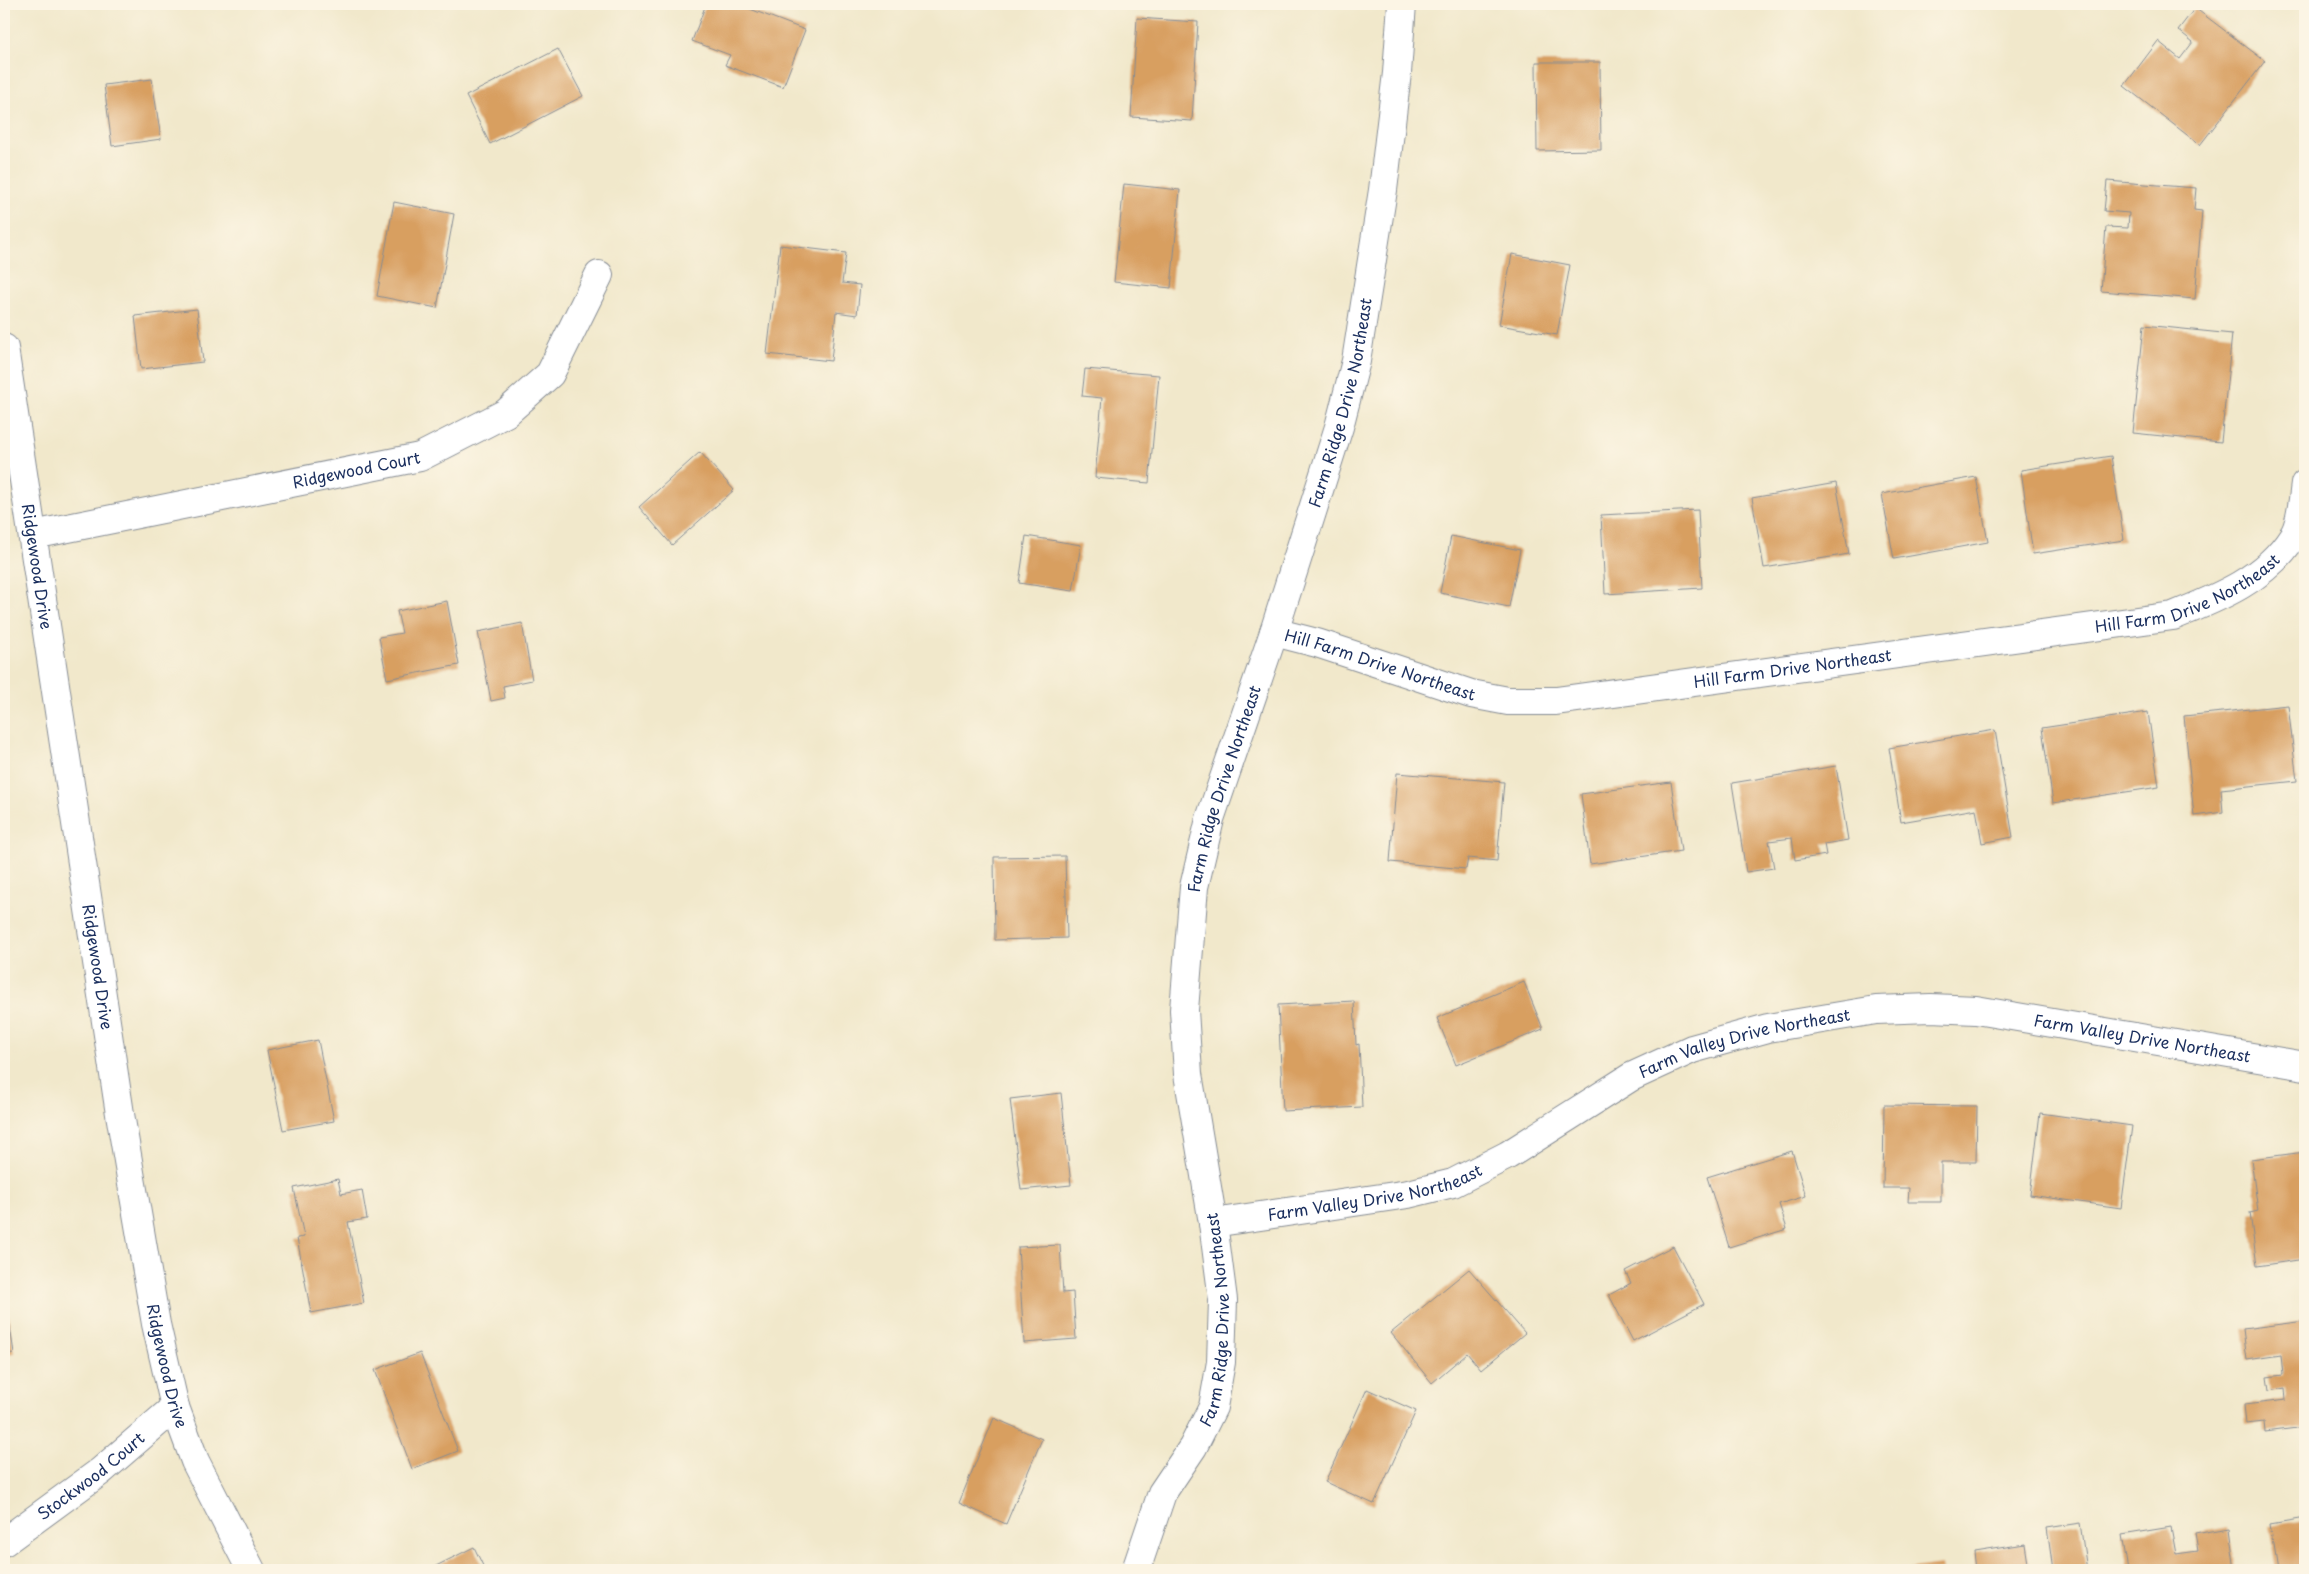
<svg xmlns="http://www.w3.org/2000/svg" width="2309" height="1574" viewBox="0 0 2309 1574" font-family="'Playpen Sans',sans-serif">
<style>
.building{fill:#d89f61}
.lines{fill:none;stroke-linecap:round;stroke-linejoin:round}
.minor-casing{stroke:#868c94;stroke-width:30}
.minor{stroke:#fff;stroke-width:28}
.labels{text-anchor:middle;stroke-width:5;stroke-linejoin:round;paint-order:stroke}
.street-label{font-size:16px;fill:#1b2f5e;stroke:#fcf5e5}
</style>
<rect width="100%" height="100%" fill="#fcf5e5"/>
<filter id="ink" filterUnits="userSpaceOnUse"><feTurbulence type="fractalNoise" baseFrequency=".02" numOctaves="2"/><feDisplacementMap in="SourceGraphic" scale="10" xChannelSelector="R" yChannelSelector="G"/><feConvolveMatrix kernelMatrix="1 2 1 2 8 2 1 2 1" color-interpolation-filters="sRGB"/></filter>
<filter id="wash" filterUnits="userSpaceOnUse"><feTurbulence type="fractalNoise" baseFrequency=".0096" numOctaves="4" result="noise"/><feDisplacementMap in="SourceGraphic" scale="20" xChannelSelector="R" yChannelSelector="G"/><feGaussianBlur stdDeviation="1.12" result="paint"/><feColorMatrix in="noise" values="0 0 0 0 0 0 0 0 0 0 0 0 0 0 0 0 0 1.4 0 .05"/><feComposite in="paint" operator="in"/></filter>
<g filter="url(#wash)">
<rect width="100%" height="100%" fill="#f1e8cb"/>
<g id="blocks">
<path class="building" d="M 706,4 L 737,4 L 805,30 L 783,87 L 725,65 L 730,55 L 692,41 Z
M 2195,8 L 2265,61 L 2200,145 L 2124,86 L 2158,41 L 2180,59 L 2193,42 L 2178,30 Z
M 1137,18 L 1198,22 L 1192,121 L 1131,117 Z
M 558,49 L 583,96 L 490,144 L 466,96 Z
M 1536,62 L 1600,62 L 1601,150 L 1537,151 Z
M 152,79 L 161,139 L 112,146 L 104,85 Z
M 2107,181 L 2196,188 L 2194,210 L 2202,211 L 2195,299 L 2101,291 L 2106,227 L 2128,228 L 2129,213 L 2104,211 Z
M 1124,184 L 1180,190 L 1171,288 L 1114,282 Z
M 394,202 L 454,214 L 437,308 L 377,296 Z
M 780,245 L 846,253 L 842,283 L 860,285 L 857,315 L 836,312 L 831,361 L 767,354 Z
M 1512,254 L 1570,265 L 1557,335 L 1499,325 Z
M 197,309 L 203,362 L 141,369 L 135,316 Z
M 2144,325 L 2232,334 L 2221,442 L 2133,433 Z
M 1085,369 L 1159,375 L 1149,483 L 1095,478 L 1102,398 L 1082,396 Z
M 700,452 L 734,490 L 672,545 L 639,507 Z
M 2111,456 L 2124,540 L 2033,554 L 2021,470 Z
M 1976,477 L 1988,542 L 1894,559 L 1882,494 Z
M 1836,483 L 1849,554 L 1764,568 L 1752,498 Z
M 1698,510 L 1702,588 L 1605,594 L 1601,515 Z
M 1026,536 L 1081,545 L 1073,591 L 1019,583 Z
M 1451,536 L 1520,550 L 1509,607 L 1440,593 Z
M 447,601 L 459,665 L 387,679 L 379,637 L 402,633 L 397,611 Z
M 522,623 L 532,680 L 503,686 L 505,698 L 491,701 L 478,632 Z
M 2288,705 L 2297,781 L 2221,789 L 2223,812 L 2194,816 L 2184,716 Z
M 2148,712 L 2159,787 L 2053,803 L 2042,728 Z
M 1995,730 L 2013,837 L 1982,843 L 1976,809 L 1901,822 L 1889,748 Z
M 1836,766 L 1848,840 L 1824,844 L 1826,855 L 1795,860 L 1792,838 L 1769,841 L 1774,868 L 1746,872 L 1732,783 Z
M 1397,773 L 1504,782 L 1497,861 L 1468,858 L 1466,869 L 1390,862 Z
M 1671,782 L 1681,851 L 1590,864 L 1581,794 Z
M 1065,856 L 1067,938 L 995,940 L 994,857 Z
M 1524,982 L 1543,1029 L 1456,1065 L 1437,1018 Z
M 1354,1001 L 1356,1045 L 1359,1044 L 1362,1107 L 1283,1111 L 1278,1005 Z
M 318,1040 L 334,1121 L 283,1130 L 267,1050 Z
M 1061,1093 L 1071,1185 L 1021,1190 L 1010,1099 Z
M 1884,1105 L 1977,1106 L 1976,1162 L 1941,1162 L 1941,1202 L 1908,1202 L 1909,1188 L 1883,1188 Z
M 2040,1113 L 2132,1126 L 2121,1208 L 2030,1195 Z
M 1792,1151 L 1806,1196 L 1779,1204 L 1787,1229 L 1729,1247 L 1707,1177 Z
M 2305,1152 L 2305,1259 L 2257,1266 L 2250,1213 L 2258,1211 L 2251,1159 Z
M 338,1179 L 341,1194 L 362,1190 L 367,1219 L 348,1222 L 364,1303 L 311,1313 L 297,1238 L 304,1237 L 294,1188 Z
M 1060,1245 L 1063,1293 L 1073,1292 L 1076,1339 L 1024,1343 L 1018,1247 Z
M 1673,1246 L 1704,1304 L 1633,1341 L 1609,1295 L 1631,1283 L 1625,1271 Z
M 1469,1269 L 1525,1333 L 1481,1370 L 1467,1353 L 1432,1383 L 1391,1333 Z
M 4,1288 L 14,1353 L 4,1354 Z
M 2305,1321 L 2305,1427 L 2265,1432 L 2264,1422 L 2246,1424 L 2244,1405 L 2286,1400 L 2285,1388 L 2269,1391 L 2267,1377 L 2283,1375 L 2281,1355 L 2247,1360 L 2243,1329 Z
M 420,1353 L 458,1451 L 412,1469 L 375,1370 Z
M 1367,1389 L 1416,1411 L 1374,1504 L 1325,1482 Z
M 994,1418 L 1042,1439 L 1006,1524 L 959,1503 Z
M 2305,1519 L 2305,1570 L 2277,1570 L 2270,1525 Z
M 2080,1523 L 2087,1570 L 2053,1570 L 2047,1528 Z
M 2171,1527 L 2176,1554 L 2198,1551 L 2195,1534 L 2229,1528 L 2235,1570 L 2128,1570 L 2122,1535 Z
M 2025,1544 L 2029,1570 L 1976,1570 L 1974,1552 Z
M 474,1547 L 485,1570 L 428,1570 Z
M 1941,1564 L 1942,1570 L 1908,1570 L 1907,1569 Z"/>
</g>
</g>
<g filter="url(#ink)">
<use href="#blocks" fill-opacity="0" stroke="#868c94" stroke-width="1"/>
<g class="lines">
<defs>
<g id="minor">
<path id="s1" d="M 4,348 L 120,1114 L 156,1324 L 175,1407 L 195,1461 L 251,1570"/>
<path id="s2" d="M 33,535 L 420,457 L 506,413 L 550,374 L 599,275"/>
<path id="s3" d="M 1274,632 L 1317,643 L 1471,694 L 1508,701 L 1556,701 L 2173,616 C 2218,598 2266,579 2293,536 C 2301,525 2303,498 2305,484"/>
<path id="s4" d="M 1213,1223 L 1408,1194 L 1453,1183 L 1508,1155 L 1631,1077 L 1692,1049 L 1768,1028 L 1876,1010 L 1931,1008 L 1976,1010 L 2305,1066"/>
<path id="s5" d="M 4,1542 L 101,1471 L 175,1407"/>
<path id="s6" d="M 1136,1570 L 1162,1493 L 1193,1447 L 1213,1407 L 1221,1362 L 1223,1300 L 1213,1223 L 1188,1074 L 1184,1010 L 1194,887 L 1210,819 L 1274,632 L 1339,427 L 1356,361 L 1383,190 L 1397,73 L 1402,4"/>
</g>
</defs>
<use href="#minor" class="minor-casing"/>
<use href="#minor" class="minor"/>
</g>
</g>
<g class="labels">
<g class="street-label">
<text dy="6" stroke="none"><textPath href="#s6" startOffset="1212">Farm Ridge Drive Northeast</textPath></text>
<text dy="6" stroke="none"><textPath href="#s2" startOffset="330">Ridgewood Court</textPath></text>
<text dy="6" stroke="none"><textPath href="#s1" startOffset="221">Ridgewood Drive</textPath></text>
<text dy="6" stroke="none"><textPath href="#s3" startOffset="936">Hill Farm Drive Northeast</textPath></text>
<text dy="6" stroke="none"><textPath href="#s3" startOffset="111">Hill Farm Drive Northeast</textPath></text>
<text dy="6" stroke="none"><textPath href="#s3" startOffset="531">Hill Farm Drive Northeast</textPath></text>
<text dy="6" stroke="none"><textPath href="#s6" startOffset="808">Farm Ridge Drive Northeast</textPath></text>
<text dy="6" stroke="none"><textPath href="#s1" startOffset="626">Ridgewood Drive</textPath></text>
<text dy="6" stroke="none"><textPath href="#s4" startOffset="975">Farm Valley Drive Northeast</textPath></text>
<text dy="6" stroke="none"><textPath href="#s4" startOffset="570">Farm Valley Drive Northeast</textPath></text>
<text dy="6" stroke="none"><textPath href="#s4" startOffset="165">Farm Valley Drive Northeast</textPath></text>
<text dy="6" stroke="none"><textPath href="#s6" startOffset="269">Farm Ridge Drive Northeast</textPath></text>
<text dy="6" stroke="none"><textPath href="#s1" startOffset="1031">Ridgewood Drive</textPath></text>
<text dy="6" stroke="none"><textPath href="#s5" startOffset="109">Stockwood Court</textPath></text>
</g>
</g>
<rect width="2309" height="1574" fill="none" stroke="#fcf5e5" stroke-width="20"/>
</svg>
